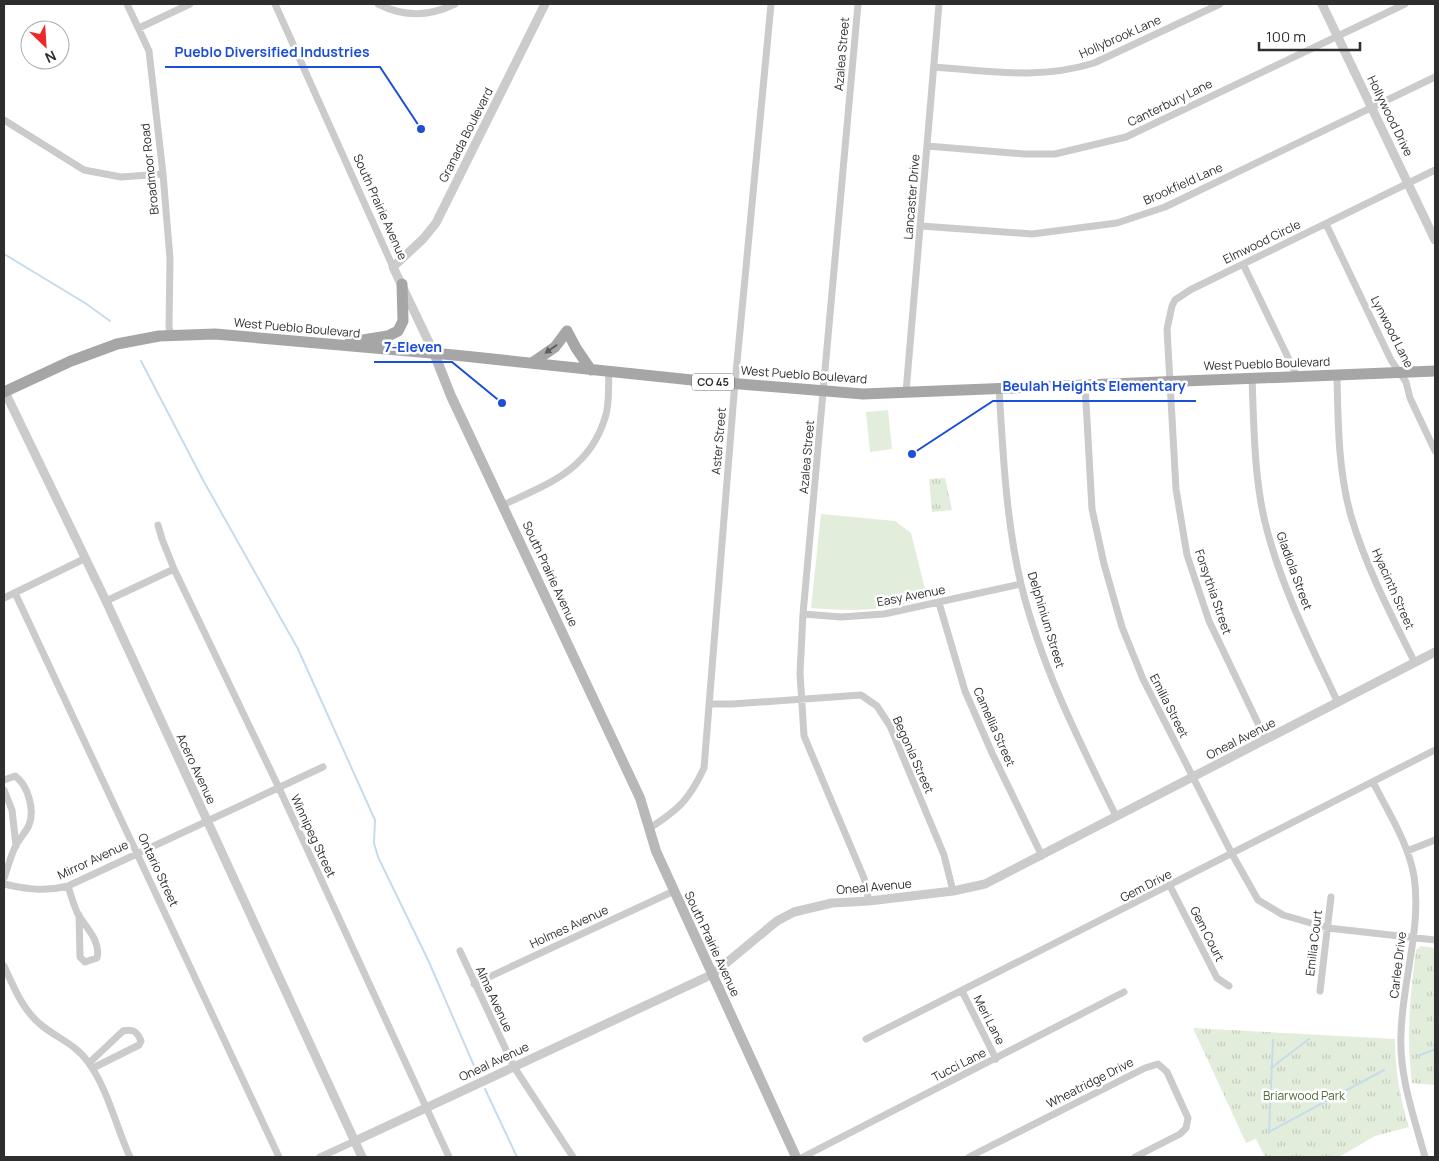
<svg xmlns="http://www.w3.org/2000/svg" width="1439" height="1161" viewBox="0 0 1439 1161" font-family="Manrope,sans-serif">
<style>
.green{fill:#e3eddb}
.park{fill:url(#park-tufts)}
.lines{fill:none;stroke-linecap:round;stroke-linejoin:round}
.stream{stroke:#c6dced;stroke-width:2}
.minor{stroke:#cbcbcb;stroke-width:7}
.tertiary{stroke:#cbcbcb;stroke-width:9}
.secondary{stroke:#b8b8b8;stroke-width:10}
.primary{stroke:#a6a6a6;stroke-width:11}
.oneway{fill:#5e5e5e}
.labels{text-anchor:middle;stroke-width:5;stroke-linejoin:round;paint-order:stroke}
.shield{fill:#fff;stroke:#6d6d6d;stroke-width:1}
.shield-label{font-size:11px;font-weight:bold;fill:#2e2e2e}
.street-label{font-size:12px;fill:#2e2e2e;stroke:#fff}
.park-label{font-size:12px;fill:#4e6d39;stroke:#fff}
.leader{fill:none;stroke:#1d4ed8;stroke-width:2}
.callout-dot{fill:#1d4ed8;stroke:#fff;stroke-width:2}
.callout-label{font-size:14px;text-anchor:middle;font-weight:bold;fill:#1d4ed8;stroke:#fff;stroke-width:5;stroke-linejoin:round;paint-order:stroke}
</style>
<defs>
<pattern id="park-tufts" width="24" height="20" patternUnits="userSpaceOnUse" patternTransform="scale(1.25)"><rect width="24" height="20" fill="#e3eddb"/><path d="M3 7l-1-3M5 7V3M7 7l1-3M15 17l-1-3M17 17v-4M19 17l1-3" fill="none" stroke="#c3ccbc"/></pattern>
</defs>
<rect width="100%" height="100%" fill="#fff"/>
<path class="green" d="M 888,410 L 892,449 L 870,452 L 866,412 Z
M 821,514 L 895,521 L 911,533 L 927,597 C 891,612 849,611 811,608 Z"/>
<path class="park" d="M 945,478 L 952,510 L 932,512 L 929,479 Z
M 1421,946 L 1435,948 L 1435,1085 L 1412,1083 C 1406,1034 1410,999 1416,950 Z
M 1193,1028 L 1395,1039 C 1395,1070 1400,1098 1409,1127 L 1375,1136 L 1339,1157 L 1265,1157 L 1256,1139 L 1246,1143 Z"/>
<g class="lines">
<path class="stream" d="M 4,254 L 85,303 L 110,321
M 141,361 L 203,480 L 298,649 L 375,820 L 374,843 L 378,857 L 429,962 L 478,1075
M 1418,1056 L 1435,1049
M 1271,1068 L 1309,1039
M 485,1089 L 517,1157
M 1269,1132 L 1384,1070
M 1269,1132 L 1273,1040"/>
<path class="minor" d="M 127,4 L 149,51 L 163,174 L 170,259 L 169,327 L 171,336
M 275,4 L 393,267
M 378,4 C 404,17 428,17 455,4
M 858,4 L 803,614 L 800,673 L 804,736 L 864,878 L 869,901
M 139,28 L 190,4
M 934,67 C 989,71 1040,80 1094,63 L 1220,4
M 4,120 L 84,170 L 121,177 L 163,174
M 927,146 L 1024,154 L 1055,154 L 1126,137 L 1405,4
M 1326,224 L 1391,360 L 1406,382 L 1410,398 L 1435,451
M 921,226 L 1032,234 L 1117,223 L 1165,207 L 1435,77
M 1243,264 L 1297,376
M 1337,375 C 1338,421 1338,471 1351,516 C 1366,567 1391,615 1415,663
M 1252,378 C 1254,428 1254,482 1267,530 C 1283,591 1312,647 1338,703
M 1085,385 L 1092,509 L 1104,564 L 1122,627 L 1143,679 L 1232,854 L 1258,900 L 1283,915 L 1328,928 L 1435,940
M 999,388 C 1003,453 1006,521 1021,584 C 1041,666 1079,741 1116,816
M 906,392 L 939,4
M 503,505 C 548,484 589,470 605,418 C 610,404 608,386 609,371
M 158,525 L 162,539 L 174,569 L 279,788 L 449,1157
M 15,593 L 279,1157
M 4,598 L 84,559
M 106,601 L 174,569
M 939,603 L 965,691 L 992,753 L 1042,856
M 803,614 L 841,617 L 884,614 L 1021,584
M 710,704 L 732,704 L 861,695 L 877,706 L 890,726 L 944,855 L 953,891
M 1266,740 L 1209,621 L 1187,555 L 1176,489 L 1167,329 L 1172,306 L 1175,300 L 1190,290 L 1435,170
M 4,780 L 15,776 C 28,785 35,810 29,825 C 26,832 20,838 16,845 C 11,855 8,867 4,878
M 1373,782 C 1388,812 1408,842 1414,876 C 1422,928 1402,982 1401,1034 C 1399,1076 1414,1117 1425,1157
M 4,790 L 12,810 L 16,846
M 650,828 C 679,809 689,800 704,768 L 734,394 L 771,4
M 1407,851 L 1435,840
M 4,884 C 26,889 45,892 68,886 L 323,767
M 68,886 C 71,895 74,907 79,916 C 87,928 101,942 97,958 L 85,962 L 80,957 L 79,915
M 1170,886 L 1217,978 L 1229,986
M 460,951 L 514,1067 L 573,1157
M 4,966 C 14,987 22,1009 40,1024 C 56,1038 76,1044 88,1062 C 108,1089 116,1127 130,1157
M 474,984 L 674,891
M 962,991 L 996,1059
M 1320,991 L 1331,897
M 866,1039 L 1435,750
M 89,1063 L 123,1031 C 133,1029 137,1031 141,1041 L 139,1045 L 93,1068
M 320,1157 L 355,1141
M 803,1157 L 1124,992
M 969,1157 L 1145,1068 L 1158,1064 L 1167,1072 L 1188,1118 L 1186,1128 L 1180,1134 L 1135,1157"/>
<path class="tertiary" d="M 1322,4 L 1435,240
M 434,353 L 393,267 L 423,239 L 436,223 L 545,4
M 5,392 L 106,601 L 362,1157
M 355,1141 L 713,974 L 777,921 L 794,912 L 832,903 L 869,901 L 953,891 L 985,884 L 1435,652"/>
<path class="secondary" d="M 434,353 L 451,396 L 640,798 L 656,851 L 796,1157"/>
<path class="primary" d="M 350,342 L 388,336 L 398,331 L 403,321 L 402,284
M 532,363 L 555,347 L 567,331 L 576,348 L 591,370
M 4,392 L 71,361 L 117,344 L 159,336 L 215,334 L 454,355 L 692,380 L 863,394 L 1435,371"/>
</g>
<defs><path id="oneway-solid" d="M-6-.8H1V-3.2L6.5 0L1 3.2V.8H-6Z" transform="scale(1.25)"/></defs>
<use class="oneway" href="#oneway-solid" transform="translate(551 349) rotate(145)"/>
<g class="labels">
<rect class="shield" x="692" y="373.5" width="42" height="17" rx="4"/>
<g class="shield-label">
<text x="713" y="386">CO 45</text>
</g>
<g class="street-label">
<text transform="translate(1120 37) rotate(-24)" y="4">Hollybrook Lane</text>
<text transform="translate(842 54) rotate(-85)" y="4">Azalea Street</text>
<text transform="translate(1170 103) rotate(-26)" y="4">Canterbury Lane</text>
<text transform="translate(1390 116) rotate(64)" y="4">Hollywood Drive</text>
<text transform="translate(466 135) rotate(-63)" y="4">Granada Boulevard</text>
<text transform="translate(150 169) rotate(-96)" y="4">Broadmoor Road</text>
<text transform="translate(1183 184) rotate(-24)" y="4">Brookfield Lane</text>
<text transform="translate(912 197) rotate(-85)" y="4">Lancaster Drive</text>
<text transform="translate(380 207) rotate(66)" y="4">South Prairie Avenue</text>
<text transform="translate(1262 242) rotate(-26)" y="4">Elmwood Circle</text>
<text transform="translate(297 328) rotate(5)" y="4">West Pueblo Boulevard</text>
<text transform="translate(1392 332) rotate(63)" y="4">Lynwood Lane</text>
<text transform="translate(1267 364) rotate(-2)" y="4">West Pueblo Boulevard</text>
<text transform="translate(804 375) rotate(4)" y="4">West Pueblo Boulevard</text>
<text transform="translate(719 441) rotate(-85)" y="4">Aster Street</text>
<text transform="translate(807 457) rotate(-85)" y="4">Azalea Street</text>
<text transform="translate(1294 571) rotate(70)" y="4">Gladiola Street</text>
<text transform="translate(550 574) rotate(65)" y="4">South Prairie Avenue</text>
<text transform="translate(1393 589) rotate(66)" y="4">Hyacinth Street</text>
<text transform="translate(1213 592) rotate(71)" y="4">Forsythia Street</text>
<text transform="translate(911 596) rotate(-11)" y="4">Easy Avenue</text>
<text transform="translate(1046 620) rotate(73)" y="4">Delphinium Street</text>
<text transform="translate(1169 706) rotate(63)" y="4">Emilia Street</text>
<text transform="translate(994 727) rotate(66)" y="4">Camellia Street</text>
<text transform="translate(1241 739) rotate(-27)" y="4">Oneal Avenue</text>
<text transform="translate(913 755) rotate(66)" y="4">Begonia Street</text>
<text transform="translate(196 769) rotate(65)" y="4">Acero Avenue</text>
<text transform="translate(313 836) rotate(65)" y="4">Winnipeg Street</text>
<text transform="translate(93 860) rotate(-25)" y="4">Mirror Avenue</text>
<text transform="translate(158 870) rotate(65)" y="4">Ontario Street</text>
<text transform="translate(1146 886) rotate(-27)" y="4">Gem Drive</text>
<text transform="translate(874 887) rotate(-5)" y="4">Oneal Avenue</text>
<text transform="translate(569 927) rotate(-25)" y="4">Holmes Avenue</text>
<text transform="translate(1207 934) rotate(63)" y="4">Gem Court</text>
<text transform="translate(1314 943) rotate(-83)" y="4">Emilia Court</text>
<text transform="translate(712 944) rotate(65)" y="4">South Prairie Avenue</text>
<text transform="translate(1398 965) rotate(-83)" y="4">Carlee Drive</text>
<text transform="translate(494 999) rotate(65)" y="4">Alma Avenue</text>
<text transform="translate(989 1020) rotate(63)" y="4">Meri Lane</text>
<text transform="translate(494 1062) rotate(-25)" y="4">Oneal Avenue</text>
<text transform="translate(959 1065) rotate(-27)" y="4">Tucci Lane</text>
<text transform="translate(1090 1083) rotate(-27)" y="4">Wheatridge Drive</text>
</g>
<g class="park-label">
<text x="1304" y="1100">Briarwood Park</text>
</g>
</g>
<path class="leader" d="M421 129L380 67H165M502 403L452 362H374M912 454L993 401H1196"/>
<g class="callout-dot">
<circle cx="421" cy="129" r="5"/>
<circle cx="502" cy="403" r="5"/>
<circle cx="912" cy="454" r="5"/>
</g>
<g class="callout-label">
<text x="272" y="57">Pueblo Diversified Industries</text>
<text x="413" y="352">7-Eleven</text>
<text x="1094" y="391">Beulah Heights Elementary</text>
</g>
<rect width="1439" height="1161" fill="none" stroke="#2e2e2e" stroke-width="10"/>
<g transform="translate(45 45) rotate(155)"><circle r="24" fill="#ffffff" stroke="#ababab"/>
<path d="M0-4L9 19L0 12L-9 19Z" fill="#ef2729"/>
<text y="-8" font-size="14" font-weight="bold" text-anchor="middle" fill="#2e2e2e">N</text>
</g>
<path d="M1259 42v8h101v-8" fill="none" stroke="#2e2e2e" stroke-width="2.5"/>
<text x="1266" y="42" font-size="15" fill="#2e2e2e" stroke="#ffffff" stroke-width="4" paint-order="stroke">100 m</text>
</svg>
